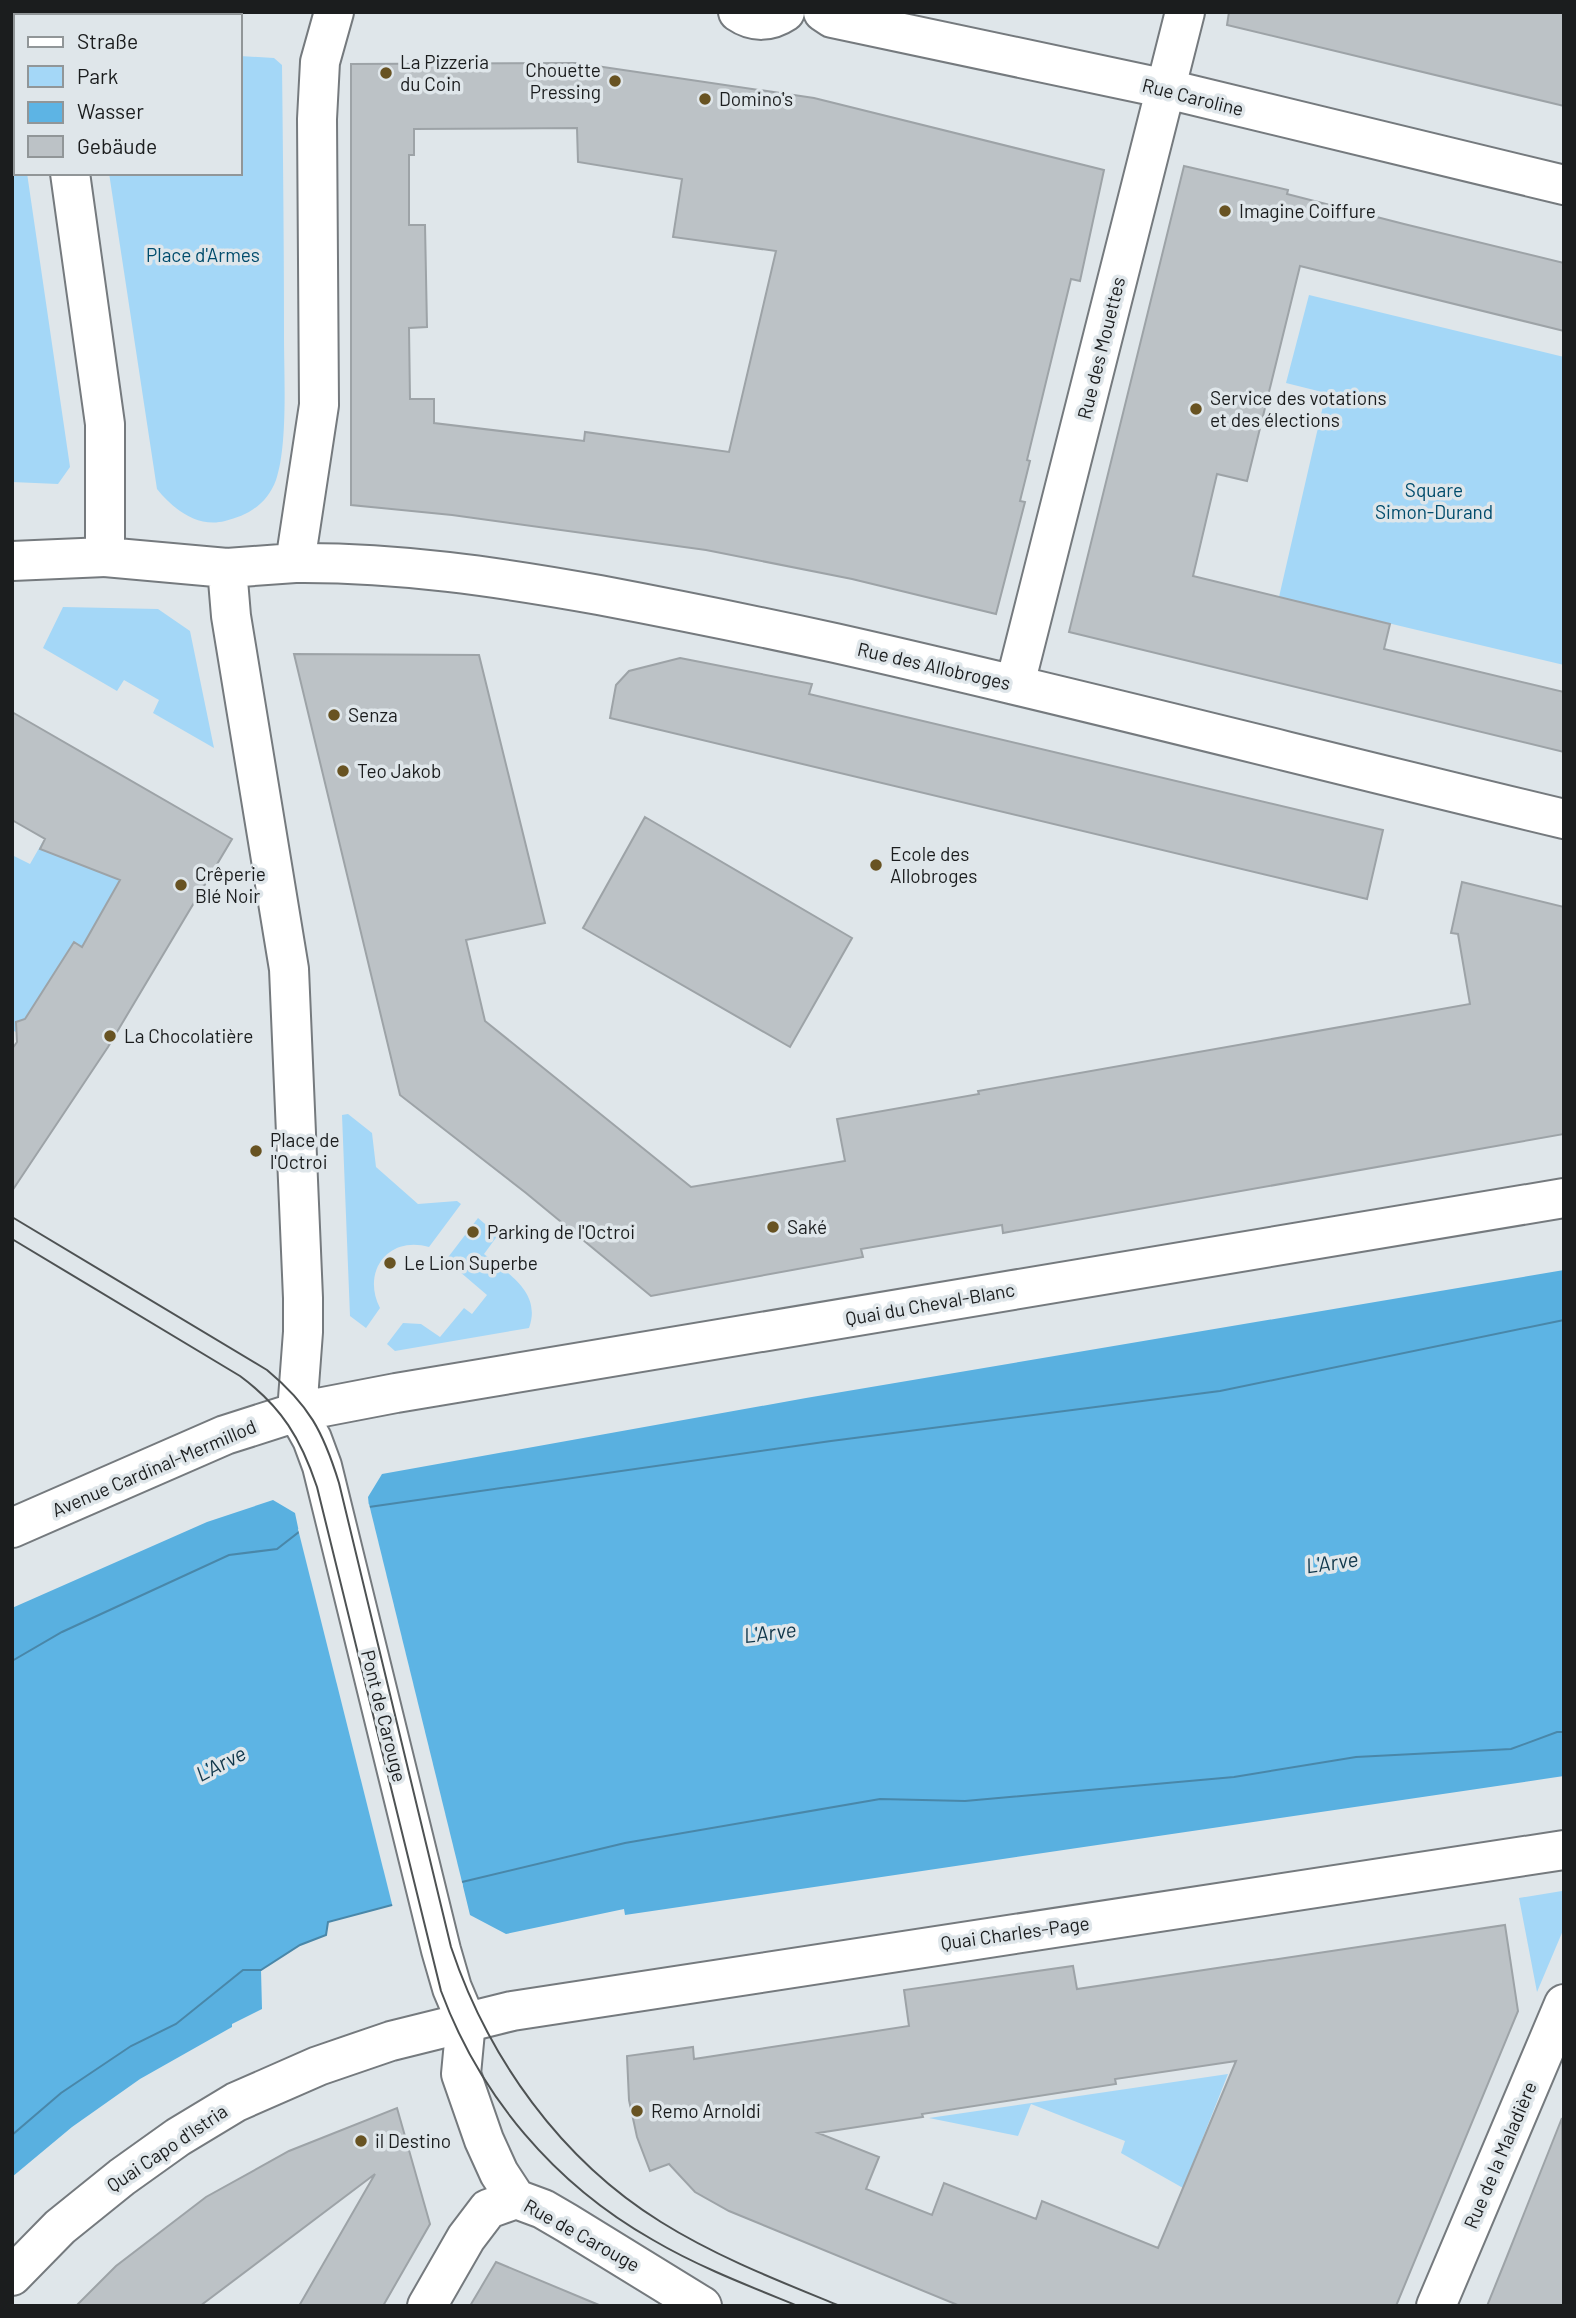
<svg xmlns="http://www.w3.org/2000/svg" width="1576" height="2318" viewBox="0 0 1576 2318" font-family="Barlow,sans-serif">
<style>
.green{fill:#a4d7f7}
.forest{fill:#59b0e0}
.water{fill:#5db4e4;stroke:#4987a9;stroke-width:2}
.pier{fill:#dfe6ea}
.building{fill:#bcc2c6;stroke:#9da3a7;stroke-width:2;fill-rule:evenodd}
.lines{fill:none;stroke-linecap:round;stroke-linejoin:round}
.minor-casing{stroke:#757a7e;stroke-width:42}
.tertiary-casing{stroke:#757a7e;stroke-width:42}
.minor{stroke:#fff;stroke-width:38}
.tertiary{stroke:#fff;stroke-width:38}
.tram{stroke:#4e5253;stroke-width:2}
.poi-dot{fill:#685322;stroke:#dfe6ea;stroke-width:2.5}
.labels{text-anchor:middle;stroke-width:7;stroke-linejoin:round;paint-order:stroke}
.poi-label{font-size:19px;fill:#1b1d1e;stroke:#dfe6ea;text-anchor:start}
.street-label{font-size:19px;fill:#1b1d1e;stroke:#dfe6ea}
.park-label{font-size:19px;fill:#004c6c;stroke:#dfe6ea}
.water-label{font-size:21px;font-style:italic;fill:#0f364a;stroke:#dfe6ea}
</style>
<rect width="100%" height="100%" fill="#dfe6ea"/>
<path class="green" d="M 240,56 L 274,58 L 282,65 C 283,155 284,246 284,336 C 284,375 288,445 276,480 C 267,504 249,515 225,521 C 197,528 173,509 157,489 L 109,173 L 240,173 Z
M 12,74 L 16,94 L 16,173 L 27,173 L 70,467 L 58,484 L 12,482 Z
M 1309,295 L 1564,357 L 1564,665 L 1279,597 L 1326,393 L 1286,383 Z
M 63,607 L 158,609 L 190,631 L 214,748 L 153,713 L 159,700 L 124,680 L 117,691 L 43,648 Z
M 42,843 L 75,862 L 127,882 L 96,923 L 56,994 L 25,1019 L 20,1021 L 16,1026 L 16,1032 L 12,1030 L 12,855 L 30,864 Z
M 348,1114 L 372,1133 L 376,1167 L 418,1204 L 457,1201 L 461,1204 L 429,1247 C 389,1235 361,1271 380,1308 L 366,1328 L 350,1316 L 342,1115 Z
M 478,1218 L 498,1235 L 484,1254 C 508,1274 542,1292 529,1328 L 395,1351 L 387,1344 L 403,1323 L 421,1324 L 440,1337 L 464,1308 L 472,1314 L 487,1295 L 446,1260 Z
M 1562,1891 L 1564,1928 L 1537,1992 L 1519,1898 Z
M 1228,2074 L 1183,2188 L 1121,2153 L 1125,2141 L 1031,2104 L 1018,2136 L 929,2118 Z"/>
<path class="forest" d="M 1564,1270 L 1564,1320 L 1221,1391 L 831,1441 L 369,1507 L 368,1497 L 382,1474 L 806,1398 Z
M 273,1500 L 295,1513 L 299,1532 L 277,1549 L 229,1555 L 62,1632 L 12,1661 L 12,1608 L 207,1522 Z
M 1557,1732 L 1564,1732 L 1564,1776 L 625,1915 L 624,1909 L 506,1934 L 470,1915 L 462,1882 L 625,1843 L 880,1799 L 965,1801 L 1234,1777 L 1356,1757 Z
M 243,1970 L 261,1970 L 262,2009 L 232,2024 L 232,2027 L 140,2079 L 72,2127 L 12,2177 L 12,2135 L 61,2093 L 131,2046 L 176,2024 Z"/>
<path class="water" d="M 1564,1320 L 1564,1732 L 1557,1732 L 1511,1749 L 1356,1757 L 1234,1777 L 965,1801 L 880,1799 L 625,1843 L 462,1882 L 392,1905 L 328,1922 L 326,1935 L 300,1945 L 261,1970 L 243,1970 L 176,2024 L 131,2046 L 61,2093 L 12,2135 L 12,1661 L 62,1632 L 229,1555 L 277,1549 L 299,1532 L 369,1507 L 831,1441 L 1220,1391 Z"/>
<path class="pier" d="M 369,1504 L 463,1886 L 393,1908 L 298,1529 Z"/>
<path class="building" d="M 1229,12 L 1564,12 L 1564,106 L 1227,25 Z
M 576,63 L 814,98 L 1104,170 L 1080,281 L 1071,279 L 1027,460 L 1030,461 L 1020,501 L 1025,502 L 996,614 L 852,579 L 706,550 L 452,515 L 351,505 L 351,64 ZM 577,128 L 578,162 L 682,179 L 673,237 L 776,251 L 729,452 L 585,432 L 584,441 L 434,423 L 434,399 L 410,399 L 409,328 L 427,327 L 425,225 L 409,225 L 409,155 L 414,155 L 414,129 Z
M 1184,166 L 1288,190 L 1287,194 L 1404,224 L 1564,263 L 1564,331 L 1300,266 L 1247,481 L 1217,474 L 1193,576 L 1390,624 L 1384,649 L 1564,692 L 1564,752 L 1069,632 Z
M 294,654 L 479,655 L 545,923 L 466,940 L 485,1021 L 691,1187 L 845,1161 L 837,1119 L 979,1094 L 978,1091 L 1470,1004 L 1458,934 L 1451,933 L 1462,882 L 1564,907 L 1564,1134 L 1003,1233 L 1002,1225 L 861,1249 L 863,1257 L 651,1296 L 526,1193 L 400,1095 Z
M 680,658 L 812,684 L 809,694 L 1383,830 L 1367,899 L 610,718 L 616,685 L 629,671 Z
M 12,712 L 232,839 L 108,1047 L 12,1191 L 12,1049 L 17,1042 L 16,1022 L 25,1019 L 74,942 L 82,947 L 120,880 L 40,849 L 45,839 L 12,820 Z
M 645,817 L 852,938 L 790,1047 L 583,928 Z
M 1505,1925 L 1518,2011 L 1396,2306 L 960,2306 L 729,2211 L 695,2192 L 669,2164 L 650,2171 L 637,2137 L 629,2100 L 627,2056 L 693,2047 L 694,2059 L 909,2026 L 904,1990 L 1073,1966 L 1077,1989 ZM 1236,2061 L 1158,2248 L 1042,2201 L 1036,2219 L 944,2183 L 932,2215 L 866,2189 L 879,2157 L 818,2133 L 923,2117 L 922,2114 L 1116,2084 L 1115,2079 Z
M 397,2108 L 430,2224 L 383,2306 L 299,2306 L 375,2174 L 200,2306 L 76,2306 L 116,2266 L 206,2197 L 289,2151 Z
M 1562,2118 L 1564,2306 L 1487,2306 L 1504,2264 Z
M 496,2262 L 599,2305 L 599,2306 L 470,2306 Z"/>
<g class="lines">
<defs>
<path id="minor" d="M 823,12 L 832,18 L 1167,89 L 1564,185
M 12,561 L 105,557
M 295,563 C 397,562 499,577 599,595 C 678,610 757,626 835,643 C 1079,698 1321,761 1564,819
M 1015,684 L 1185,12
M 466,2021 L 461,2074 L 484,2140 L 499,2173 L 516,2199 L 543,2209 L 567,2223 L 702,2306
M 427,2306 L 466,2238 L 488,2209 L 516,2199
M 1436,2306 L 1564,2004"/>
<path id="tertiary" d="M 49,12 L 49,16
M 738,12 C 754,23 770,22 785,12
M 70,173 L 105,424 L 105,557 L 227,568 L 295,563 L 319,405 L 317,119 L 320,62 L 334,12
M 227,568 L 231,616 L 289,969 L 303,1298 L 303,1332 L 297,1412
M 297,1412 L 312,1439 L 322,1466 L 441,1950 L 452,1988 L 466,2021
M 12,1528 L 225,1435 L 297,1412 L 396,1393 L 1564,1198
M 12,2276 L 60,2227 L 122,2177 L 178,2137 L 236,2102 L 318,2066 L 391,2041 L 512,2011 L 1564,1850"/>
</defs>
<use href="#minor" class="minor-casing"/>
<use href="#tertiary" class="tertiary-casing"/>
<use href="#minor" class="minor"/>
<use href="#tertiary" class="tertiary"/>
<path class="tram" d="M 12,1217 L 267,1370 C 309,1405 323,1431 339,1483 L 451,1947 C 488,2058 561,2160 661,2222 C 717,2257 779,2281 840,2306
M 12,1239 L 240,1376 C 282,1407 301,1439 317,1487 L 441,1991 C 480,2096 554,2184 653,2240 C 699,2267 749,2286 798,2306"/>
</g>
<g class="poi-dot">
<circle cx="386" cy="73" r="7"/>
<circle cx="615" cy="81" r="7"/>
<circle cx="705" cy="99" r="7"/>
<circle cx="1225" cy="211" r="7"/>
<circle cx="1196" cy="409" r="7"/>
<circle cx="334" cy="715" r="7"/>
<circle cx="343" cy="771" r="7"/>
<circle cx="876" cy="865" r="7"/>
<circle cx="181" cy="885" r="7"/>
<circle cx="110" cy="1036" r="7"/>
<circle cx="256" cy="1151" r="7"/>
<circle cx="773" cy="1227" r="7"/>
<circle cx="473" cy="1232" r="7"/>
<circle cx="390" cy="1263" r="7"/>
<circle cx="637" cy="2111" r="7"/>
<circle cx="361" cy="2141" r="7"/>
</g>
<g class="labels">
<g class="poi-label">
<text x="400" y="69">La Pizzeria<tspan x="400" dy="22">du Coin</tspan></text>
<text x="601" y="77" text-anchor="end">Chouette<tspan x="601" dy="22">Pressing</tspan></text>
<text x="719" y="106">Domino's</text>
<text x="1239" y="218">Imagine Coiffure</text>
<text x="1210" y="405">Service des votations<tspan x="1210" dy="22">et des élections</tspan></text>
<text x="348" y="722">Senza</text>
<text x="357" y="778">Teo Jakob</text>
<text x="890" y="861">Ecole des<tspan x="890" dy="22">Allobroges</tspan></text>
<text x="195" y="881">Crêperie<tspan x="195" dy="22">Blé Noir</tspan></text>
<text x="124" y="1043">La Chocolatière</text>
<text x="270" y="1147">Place de<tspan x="270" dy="22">l'Octroi</tspan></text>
<text x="787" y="1234">Saké</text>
<text x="487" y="1239">Parking de l'Octroi</text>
<text x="404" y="1270">Le Lion Superbe</text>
<text x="651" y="2118">Remo Arnoldi</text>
<text x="375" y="2148">il Destino</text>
</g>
<g class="street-label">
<text transform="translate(1193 97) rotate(14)" y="7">Rue Caroline</text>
<text transform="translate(1101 348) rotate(-76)" y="7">Rue des Mouettes</text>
<text transform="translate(934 666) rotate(13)" y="7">Rue des Allobroges</text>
<text transform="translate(930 1304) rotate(-10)" y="7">Quai du Cheval-Blanc</text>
<text transform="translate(154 1468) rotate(-23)" y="7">Avenue Cardinal-Mermillod</text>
<text transform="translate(384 1716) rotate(76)" y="7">Pont de Carouge</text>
<text transform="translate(1015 1933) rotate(-8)" y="7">Quai Charles-Page</text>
<text transform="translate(167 2148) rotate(-34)" y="7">Quai Capo d'Istria</text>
<text transform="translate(1500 2155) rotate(-67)" y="7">Rue de la Maladière</text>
<text transform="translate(582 2235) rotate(29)" y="7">Rue de Carouge</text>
</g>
<g class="park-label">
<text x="203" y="262">Place d'Armes</text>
<text x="1434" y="497">Square<tspan x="1434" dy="22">Simon-Durand</tspan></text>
</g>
<g class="water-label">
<text transform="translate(1332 1563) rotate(-8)" y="7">L'Arve</text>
<text transform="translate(770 1633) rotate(-7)" y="7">L'Arve</text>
<text transform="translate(221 1764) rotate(-27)" y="7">L'Arve</text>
</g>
</g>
<rect width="1576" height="2318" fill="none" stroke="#1b1d1e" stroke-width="28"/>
<rect x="14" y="14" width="228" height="161" fill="#dfe6ea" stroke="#919698" stroke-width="2"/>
<rect x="28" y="37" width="35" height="10" fill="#ffffff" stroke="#919698" stroke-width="2"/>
<text x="77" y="49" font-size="21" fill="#1b1d1e">Straße</text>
<rect x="28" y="66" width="35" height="21" fill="#a4d7f7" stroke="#919698" stroke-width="2"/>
<text x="77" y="84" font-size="21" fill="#1b1d1e">Park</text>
<rect x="28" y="102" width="35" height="21" fill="#5db4e4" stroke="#919698" stroke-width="2"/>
<text x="77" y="119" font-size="21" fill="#1b1d1e">Wasser</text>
<rect x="28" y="136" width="35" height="21" fill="#bcc2c6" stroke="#919698" stroke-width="2"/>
<text x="77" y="154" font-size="21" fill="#1b1d1e">Gebäude</text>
</svg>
